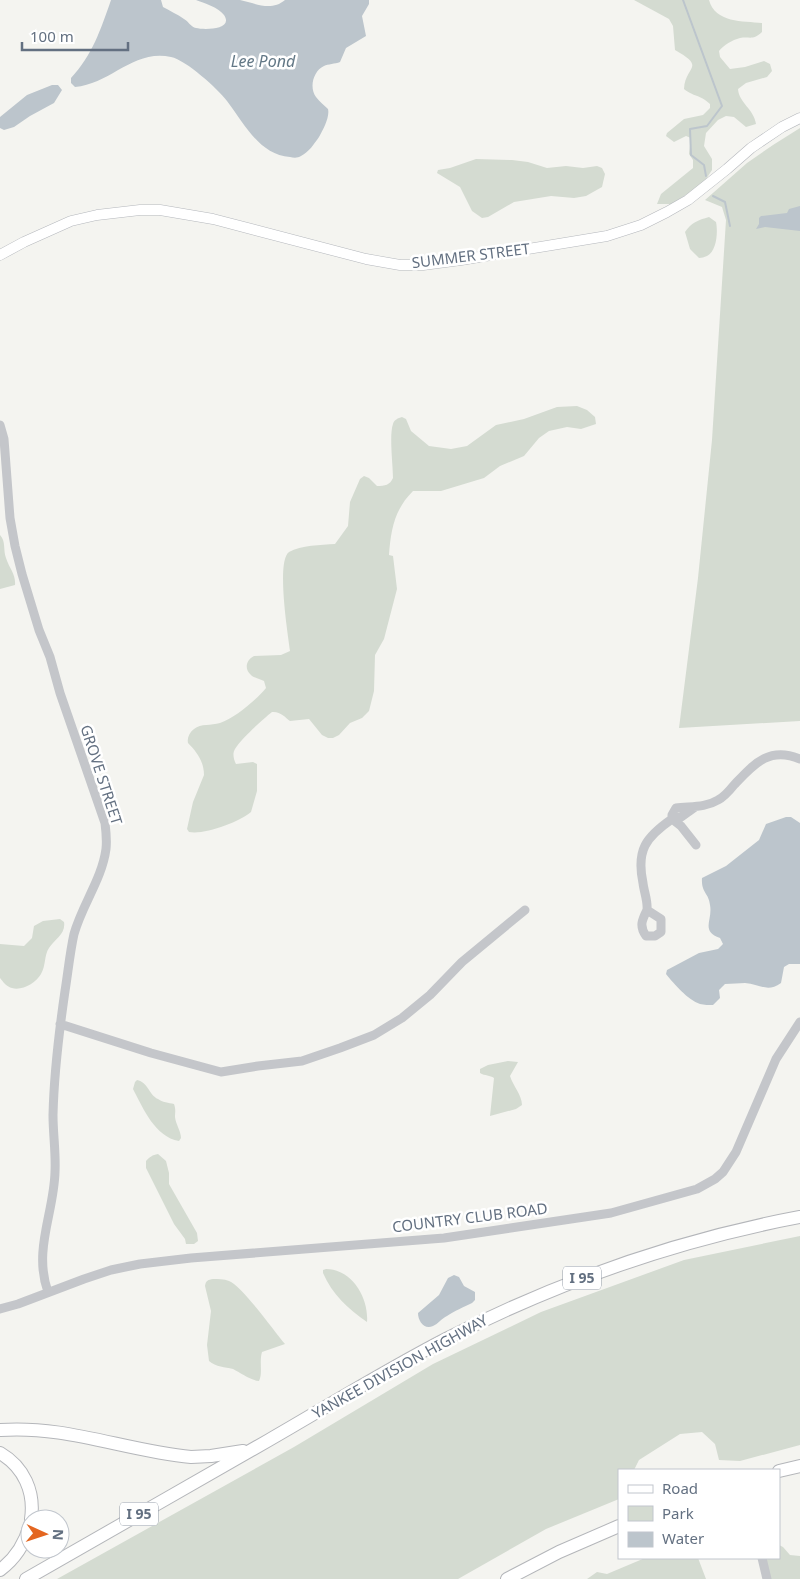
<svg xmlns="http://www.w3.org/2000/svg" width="800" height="1579" viewBox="0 0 800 1579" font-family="'Noto Sans',sans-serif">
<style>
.green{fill:#d4dbd1}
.water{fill:#bcc5cc}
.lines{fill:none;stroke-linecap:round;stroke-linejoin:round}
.stream{stroke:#bcc5cc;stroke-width:2}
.major-casing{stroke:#b4b7bc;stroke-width:11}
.highway-casing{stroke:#b4b6ba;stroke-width:14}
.minor{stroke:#c4c6ca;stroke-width:9}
.major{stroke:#fff;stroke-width:10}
.highway{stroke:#fff;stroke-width:12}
.labels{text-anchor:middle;stroke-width:5;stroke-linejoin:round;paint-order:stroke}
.shield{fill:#fff;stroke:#929ba7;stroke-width:1}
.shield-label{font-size:14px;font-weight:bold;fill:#637081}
.street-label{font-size:15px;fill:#637081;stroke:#fff}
.water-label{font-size:16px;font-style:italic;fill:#637886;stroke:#fff}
</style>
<rect width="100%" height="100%" fill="#f4f4f0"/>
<path class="green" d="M 634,0 L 709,0 C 715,23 743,21 762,23 L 762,32 C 752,41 750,36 740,38 C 732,40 724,45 719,51 L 720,57 L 730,69 L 745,67 L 764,61 L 770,64 L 772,71 L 767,77 L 746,83 L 738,89 C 739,103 754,109 756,124 L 746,127 L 734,117 L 726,116 L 718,120 L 706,133 L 704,146 L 712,159 L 712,170 L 702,185 L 671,204 L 657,204 L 661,194 L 693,168 L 693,160 L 689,154 L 691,138 L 686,136 L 674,142 L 666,136 L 667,133 L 684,119 L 703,115 L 710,108 L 710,104 C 699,94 694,97 684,89 C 685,66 707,68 675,50 L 673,26 L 669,19 Z
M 800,128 L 800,721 L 679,728 L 698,578 L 712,440 L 726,220 L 722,207 L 705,200 L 747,163 L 773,145 Z
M 476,159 L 512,160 L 528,162 L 547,168 L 566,166 L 583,168 L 597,166 L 602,168 L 605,174 L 602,187 L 586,196 L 574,198 L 551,196 L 514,202 L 488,217 L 482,218 L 472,211 L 460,187 L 437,173 L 438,170 L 450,168 Z
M 709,217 L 716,222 C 718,231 717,251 707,256 C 704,257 702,258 699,258 L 690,249 L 685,232 C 691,223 698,220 709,217 Z
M 577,406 L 587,410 L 595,417 L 596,424 L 581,429 L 567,427 L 549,431 L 539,438 L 524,456 L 500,466 L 484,478 L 441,491 L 413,491 C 394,510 391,530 389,555 L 393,556 L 397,589 L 384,639 L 375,655 L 374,691 L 369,711 L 362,718 L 350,723 L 339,735 L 333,738 L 328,738 L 322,735 L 309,719 L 290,721 C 285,717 280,711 272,712 C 262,720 241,739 235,749 C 232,754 234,760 236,764 L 253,762 L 257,764 L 257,791 L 251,812 C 239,822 205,835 189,832 L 187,829 L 193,802 L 204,775 C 204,762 197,752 188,743 C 187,738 189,733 194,729 C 201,723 211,726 220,723 C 235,718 256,700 266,688 L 264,681 C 260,679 254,678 251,675 C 244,669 246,660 254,656 L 281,655 L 290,651 C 288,635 276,561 289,552 C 301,545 321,545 335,544 L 348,526 L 350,502 L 360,479 L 364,476 L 369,478 L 377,486 C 385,486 390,485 393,478 C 393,465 389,435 393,424 C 394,420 398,418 402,417 L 406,419 L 411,431 L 429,446 L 451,449 L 467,446 L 496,425 L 524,419 L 557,407 Z
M 0,535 C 6,541 3,550 6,558 C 9,568 16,574 15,585 L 0,589 Z
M 60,919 L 64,922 C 66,934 55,939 49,948 C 44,955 46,966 41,974 C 36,983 22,991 12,988 C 7,987 3,982 0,978 L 0,944 L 24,946 L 32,938 L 34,926 L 43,921 Z
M 508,1061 L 518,1062 L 510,1076 C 513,1086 522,1095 522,1105 L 516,1109 L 490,1116 L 494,1078 C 490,1075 485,1076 480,1073 L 480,1069 L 488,1065 Z
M 137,1080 C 148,1082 149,1095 158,1099 C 162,1102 169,1103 174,1104 C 176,1110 175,1112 175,1117 C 176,1125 181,1131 181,1138 L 179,1141 C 155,1137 143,1108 133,1089 L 135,1082 Z
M 158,1154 L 166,1161 L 169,1173 L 169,1184 L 197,1233 L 198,1241 L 194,1244 L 186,1244 L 185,1239 L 174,1224 L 146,1168 L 146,1161 C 150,1157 152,1155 158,1154 Z
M 800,1236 L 800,1445 L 740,1461 L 719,1460 L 715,1444 L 702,1432 L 680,1434 L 639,1460 L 634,1470 L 619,1470 L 619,1499 L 546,1529 L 458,1579 L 57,1579 L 294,1447 L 433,1364 L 541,1312 L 684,1260 Z
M 326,1269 C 352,1269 369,1298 367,1322 C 348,1309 332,1294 323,1273 L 323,1270 Z
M 213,1279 C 218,1279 224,1279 229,1281 C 242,1286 274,1331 285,1344 L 262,1352 C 259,1362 263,1373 259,1381 C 250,1380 241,1373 233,1369 C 225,1367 216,1367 209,1361 L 207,1345 L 211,1311 L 205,1286 C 206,1280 208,1280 213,1279 Z
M 779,1545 L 783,1547 L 790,1555 L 800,1556 L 800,1579 L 770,1579 L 765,1558 L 779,1558 Z
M 645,1558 L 698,1558 L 706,1579 L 587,1579 L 597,1572 L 607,1574 Z"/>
<path class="water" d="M 111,0 L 161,0 L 163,7 C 170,11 177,14 184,19 C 188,21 191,27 196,28 C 204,30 234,30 224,15 C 218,7 204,3 196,0 C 209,0 227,0 240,0 C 255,3 271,12 285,0 L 369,0 L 369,4 L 362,16 L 366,36 L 346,48 L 340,62 C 335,64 328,64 324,66 C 313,71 309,88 316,97 C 320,102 324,105 328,109 C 330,117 323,130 319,137 C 314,144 309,152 301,156 C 298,158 294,158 290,157 C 259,155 244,123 227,101 C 218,89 186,60 171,57 C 133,49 111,84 75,87 L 71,83 L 71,78 C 92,56 101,29 111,0 Z
M 52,85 L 58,85 L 62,90 L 54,103 L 30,116 L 14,127 L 4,130 L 0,128 L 0,117 L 27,95 Z
M 800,206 L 800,231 L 765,227 L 756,229 L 759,224 L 759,218 L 761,216 L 787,213 L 789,209 Z
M 786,817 L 791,817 L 800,823 L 800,964 L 789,964 L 784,967 L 781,983 C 767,993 760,984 745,983 C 739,983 732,984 725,984 L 719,990 L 720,998 L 713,1005 C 709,1005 704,1005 700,1004 C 688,1000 674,984 666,974 L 667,970 L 699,953 L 718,949 L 723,944 L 720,938 C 700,931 713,920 710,905 C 709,893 701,893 702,878 L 726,866 L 759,840 L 766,824 Z
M 454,1275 L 459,1277 L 464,1286 L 475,1292 L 475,1300 L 472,1303 C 464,1307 454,1311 447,1316 C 442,1318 438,1324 433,1326 C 424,1330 418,1321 418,1313 L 439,1295 L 448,1278 Z"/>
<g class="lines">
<path class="stream" d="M 683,0 L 722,106 L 707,126 L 690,129 L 691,155 L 704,165 L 706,176
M 713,196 L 725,202 L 730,226"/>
<defs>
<path id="major" d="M 0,255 L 24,242 L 71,221 L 97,215 L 140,210 L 160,210 L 213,219 L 366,259 L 400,265 L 423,265 L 461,260 L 607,236 L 641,225 L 667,212 L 688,200 L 727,169 L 751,148 L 782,127 L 800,118"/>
<path id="highway" d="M 0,1430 C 66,1425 126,1451 191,1457 L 211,1456 L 243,1451
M 0,1453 C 24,1467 35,1492 31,1519
M 779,1471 L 800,1466
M 0,1570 C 15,1559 25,1543 30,1525
M 26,1579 C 107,1533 188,1486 269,1440 C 328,1406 386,1370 446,1339 C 558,1282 677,1240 800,1217
M 507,1579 L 559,1552 L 619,1526"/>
</defs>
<use href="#major" class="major-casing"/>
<use href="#highway" class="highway-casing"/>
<path class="minor" d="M 0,425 L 4,439 L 10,518 L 15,546 L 22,574 L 39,630 L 50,657 L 60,693 L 105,823 C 106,831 107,840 106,849 C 102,879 82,905 74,934 C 70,952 68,972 65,991 C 59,1032 54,1073 53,1115 C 53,1134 56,1153 55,1172 C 54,1213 33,1250 48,1292
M 695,807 L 681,817 L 672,819 L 672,815 L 676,808 C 690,806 705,808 718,800 C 724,797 730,790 734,785 C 754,764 769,746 800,759
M 647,910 C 642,920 639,926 646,936 L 655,936 L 661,932 L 661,919 L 647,910 C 648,901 644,892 643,883 C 636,850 646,837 672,819 L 681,826 L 696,845
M 60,1024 L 151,1053 L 221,1072 L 258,1066 L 302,1061 L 340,1048 L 374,1035 L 402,1018 L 430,995 L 462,962 L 525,910
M 0,1309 L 18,1304 L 84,1279 L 111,1270 L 140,1264 L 191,1258 L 444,1238 L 611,1213 L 697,1189 L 715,1179 L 723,1172 L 736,1152 L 776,1059 L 800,1022
M 762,1558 L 767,1579"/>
<use href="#major" class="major"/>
<use href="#highway" class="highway"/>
</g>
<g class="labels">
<g class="shield">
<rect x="563" y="1266.5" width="38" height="23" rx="4"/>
<rect x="120" y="1502.5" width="38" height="23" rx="4"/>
</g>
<g class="shield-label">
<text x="582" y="1283">I 95</text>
<text x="139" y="1519">I 95</text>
</g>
<g class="street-label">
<text transform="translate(471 256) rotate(-7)" y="5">SUMMER STREET</text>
<text transform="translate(101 775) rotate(72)" y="5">GROVE STREET</text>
<text transform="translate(470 1218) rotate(-7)" y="5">COUNTRY CLUB ROAD</text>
<text transform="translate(400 1367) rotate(-29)" y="5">YANKEE DIVISION HIGHWAY</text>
</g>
<g class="water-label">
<text x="263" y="67">Lee Pond</text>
</g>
</g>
<rect x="618" y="1469" width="162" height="90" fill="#ffffff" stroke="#c1c6cd"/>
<rect x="628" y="1485" width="25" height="8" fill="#ffffff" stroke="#c1c6cd"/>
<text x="662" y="1494" font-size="15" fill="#637081">Road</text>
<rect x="628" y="1506" width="25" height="15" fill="#d4dbd1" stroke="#c1c6cd"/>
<text x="662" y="1519" font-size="15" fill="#637081">Park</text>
<rect x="628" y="1532" width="25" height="15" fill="#bcc5cc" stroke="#c1c6cd"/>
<text x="662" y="1544" font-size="15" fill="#637081">Water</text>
<g transform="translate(45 1534) rotate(93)"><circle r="24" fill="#ffffff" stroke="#c1c6cd"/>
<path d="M0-4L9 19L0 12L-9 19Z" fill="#e46620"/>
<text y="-8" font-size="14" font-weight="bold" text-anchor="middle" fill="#637081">N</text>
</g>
<path d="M22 42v8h106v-8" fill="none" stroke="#637081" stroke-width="2.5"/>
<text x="30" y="42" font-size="15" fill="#637081" stroke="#ffffff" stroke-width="4" paint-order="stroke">100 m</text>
</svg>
